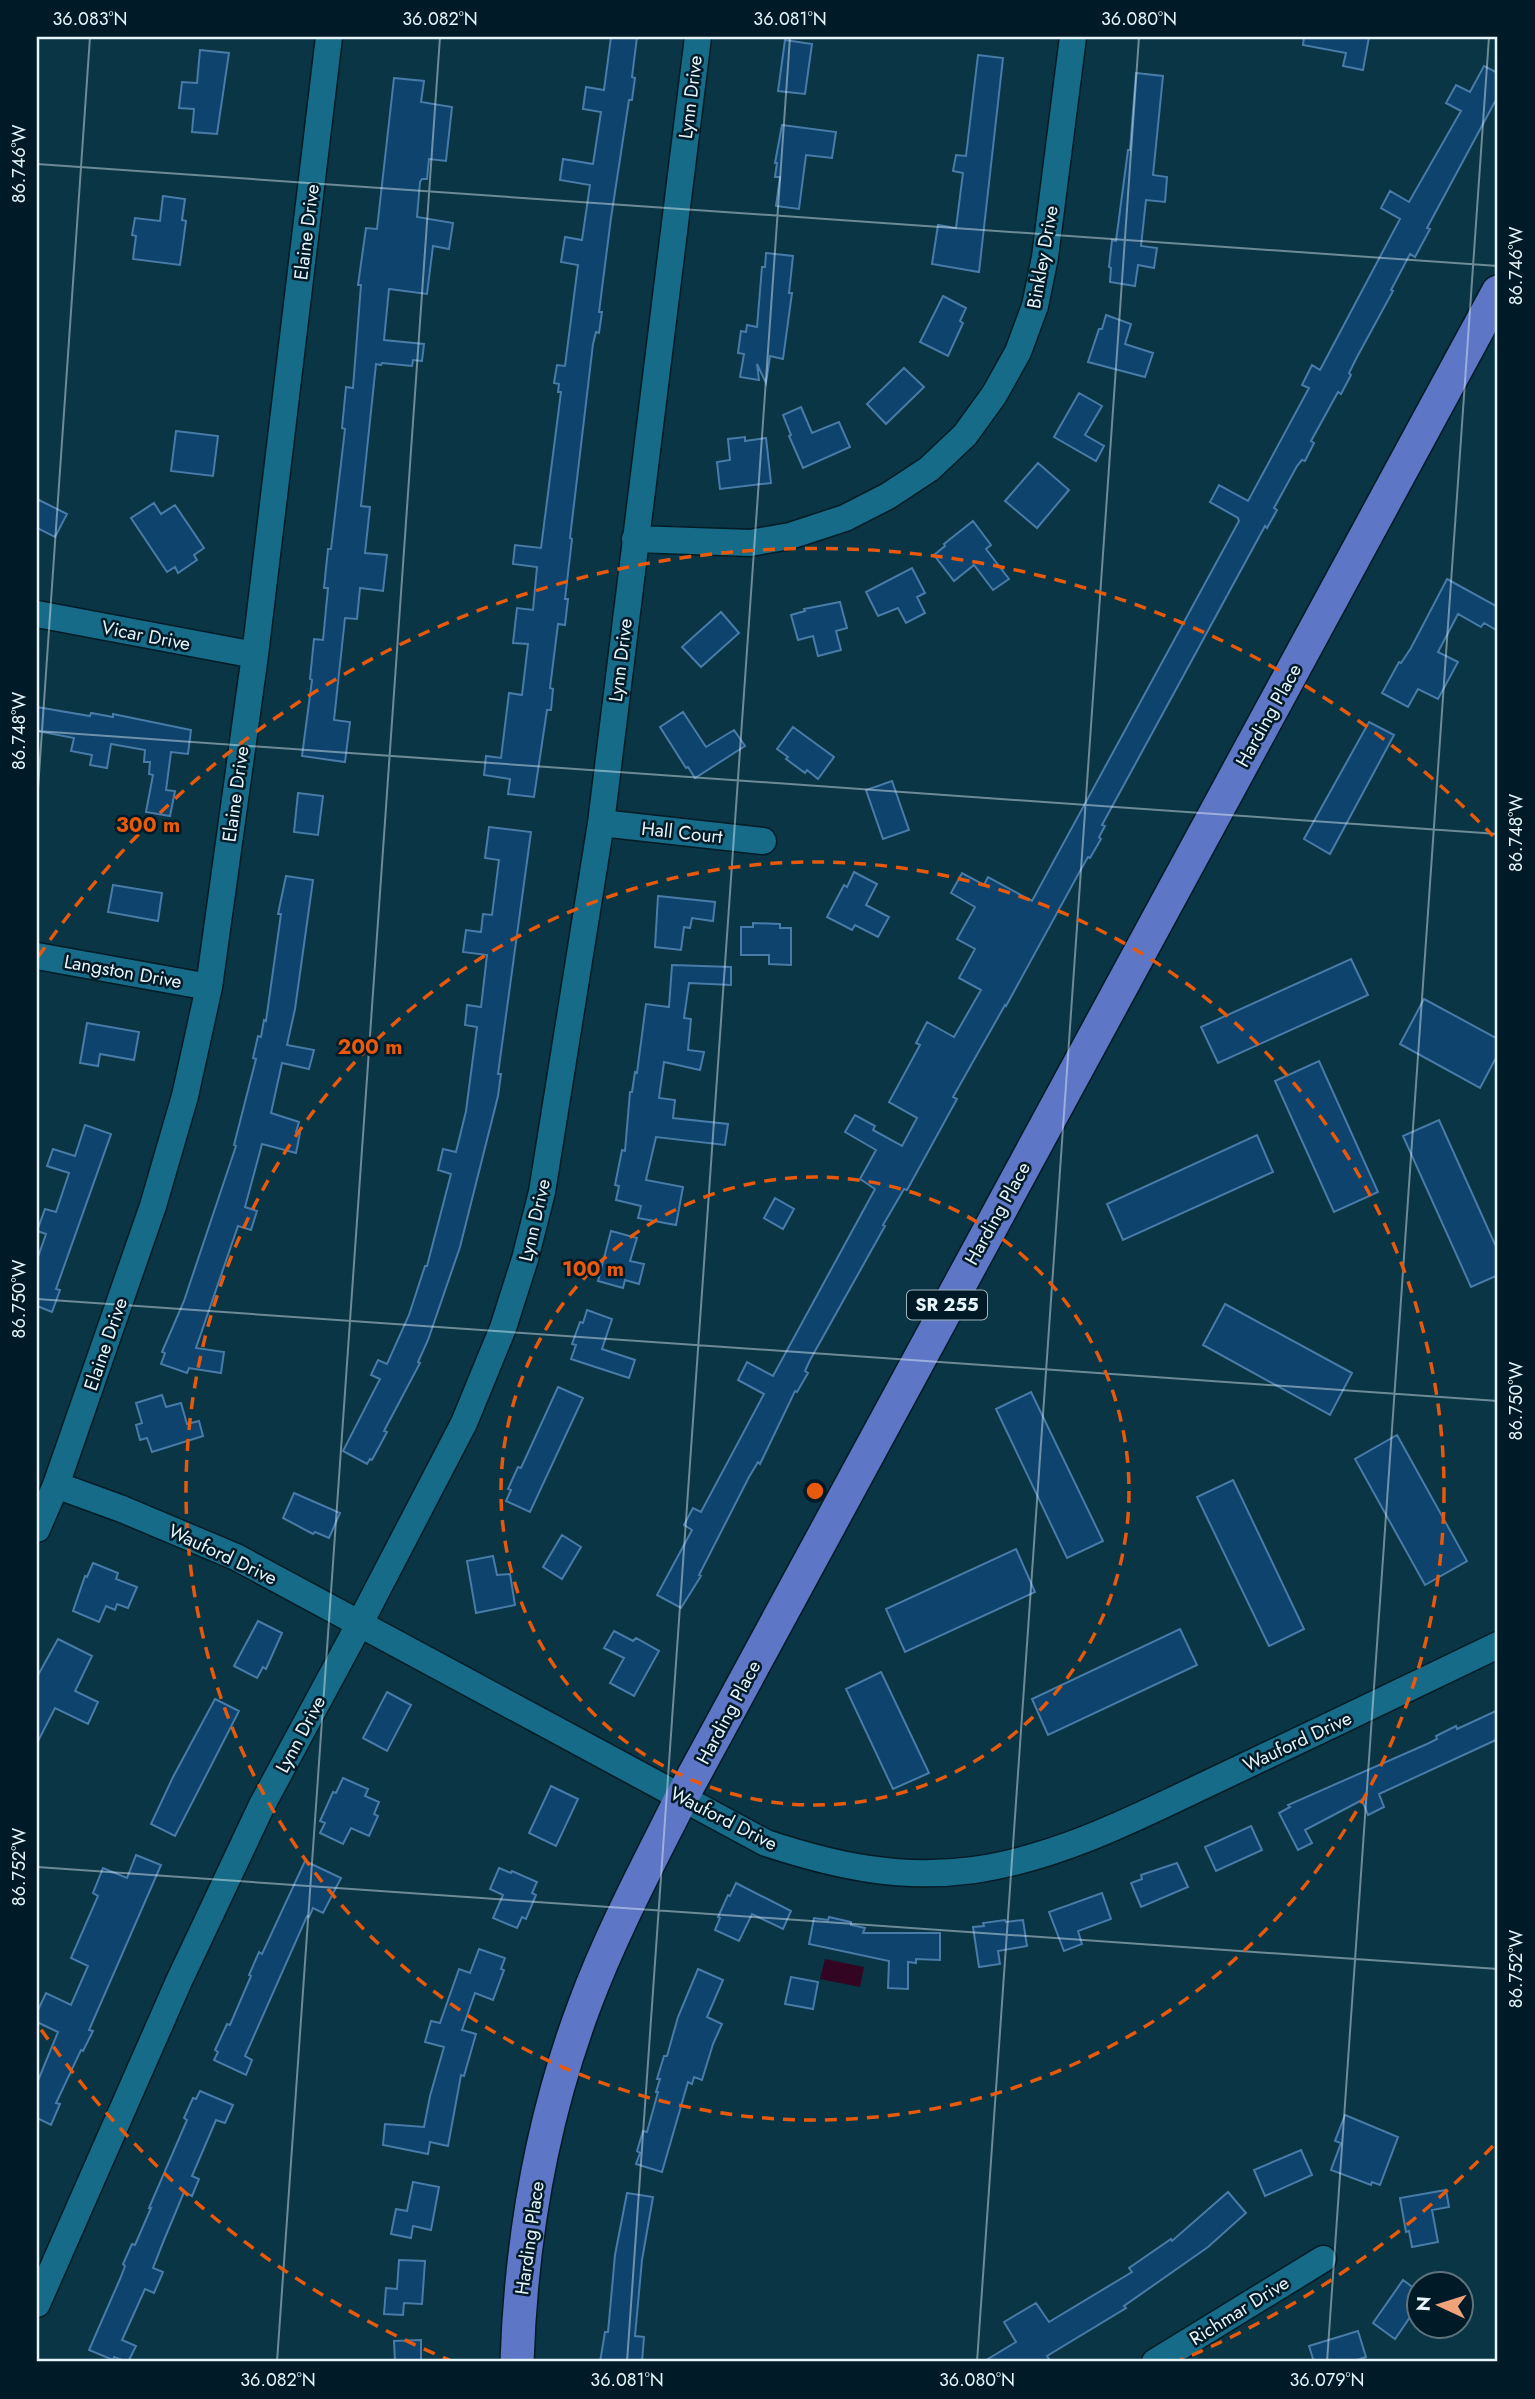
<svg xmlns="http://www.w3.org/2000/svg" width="1535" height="2399" viewBox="0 0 1535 2399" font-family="Jost,sans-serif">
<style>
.water{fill:#320622}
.building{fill:#0d436c;stroke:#497ba8;stroke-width:2}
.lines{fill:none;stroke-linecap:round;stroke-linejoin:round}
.minor-casing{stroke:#031b24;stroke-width:29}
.major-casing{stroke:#031b24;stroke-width:36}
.minor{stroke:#166b88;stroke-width:26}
.major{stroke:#5d76c6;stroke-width:33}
.ticks{fill:none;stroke:#e6f4fb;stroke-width:2;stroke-opacity:0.45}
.ring{fill:none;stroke:#e8590c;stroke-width:3.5;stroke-dasharray:12 9}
.labels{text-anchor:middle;stroke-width:5;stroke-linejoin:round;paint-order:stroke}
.shield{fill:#001b27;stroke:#a1b3bb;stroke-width:2}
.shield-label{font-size:18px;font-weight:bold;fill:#e6f4fb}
.street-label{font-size:19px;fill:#e6f4fb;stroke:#001b27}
.centre{fill:#e8590c;stroke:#001b27;stroke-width:3.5}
.ring-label{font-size:21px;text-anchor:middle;font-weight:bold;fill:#e8590c;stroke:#001b27;stroke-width:5;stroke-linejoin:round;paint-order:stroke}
.neatline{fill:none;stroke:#e6f4fb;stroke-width:2.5}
.ticks-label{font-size:18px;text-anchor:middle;fill:#e6f4fb}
</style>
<rect width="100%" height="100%" fill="#093545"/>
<path class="water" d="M 825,1959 L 864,1967 L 860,1987 L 820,1979 Z"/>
<path class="building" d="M 611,37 L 637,37 L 632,77 L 635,78 L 632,100 L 629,100 L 611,218 L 599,312 L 602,312 L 599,333 L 596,332 L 593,344 L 570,538 L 572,539 L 565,599 L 568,599 L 565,625 L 558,624 L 550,688 L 553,689 L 551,710 L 547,710 L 534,797 L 508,794 L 510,779 L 484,775 L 486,756 L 501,758 L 509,693 L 522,695 L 528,644 L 513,643 L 517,608 L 533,610 L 537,567 L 513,564 L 515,545 L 541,548 L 561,392 L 558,392 L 559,384 L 554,383 L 557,365 L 565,366 L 578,265 L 561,262 L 565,237 L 582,240 L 590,185 L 560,180 L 563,159 L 593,164 L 601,112 L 583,109 L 586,87 L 604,90 Z
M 1304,37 L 1369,37 L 1363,70 L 1343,66 L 1346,53 L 1303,45 Z
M 785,40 L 812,44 L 805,94 L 778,91 Z
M 200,50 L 229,53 L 217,134 L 192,132 L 194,109 L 179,108 L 182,82 L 197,83 Z
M 978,55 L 1003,58 L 979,272 L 932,264 L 938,225 L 956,228 L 963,173 L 953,171 L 956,155 L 966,156 Z
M 1484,66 L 1498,73 L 1498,96 L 1427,228 L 1430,229 L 1415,257 L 1410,254 L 1391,290 L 1393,291 L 1357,357 L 1349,373 L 1351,375 L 1341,394 L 1338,392 L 1311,441 L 1314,443 L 1305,461 L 1302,460 L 1297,466 L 1274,508 L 1277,510 L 1267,528 L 1265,526 L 1138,759 L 1102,825 L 1105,826 L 1099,837 L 1101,839 L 1090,858 L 1088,857 L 1080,871 L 1006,1006 L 1005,1005 L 953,1097 L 957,1099 L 907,1190 L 904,1189 L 883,1225 L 885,1226 L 810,1360 L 805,1371 L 808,1373 L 797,1392 L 795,1391 L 760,1464 L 758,1462 L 749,1477 L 699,1575 L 701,1576 L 681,1608 L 657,1595 L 692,1530 L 684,1525 L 693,1508 L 701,1512 L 764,1394 L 738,1380 L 747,1362 L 773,1376 L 875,1189 L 860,1179 L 876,1150 L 845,1132 L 855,1115 L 875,1126 L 873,1130 L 902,1146 L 917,1118 L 889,1102 L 920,1045 L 916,1043 L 927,1022 L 954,1037 L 981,990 L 959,978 L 975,949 L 957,939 L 975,907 L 951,893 L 962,873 L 984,885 L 988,877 L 1032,901 L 1239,521 L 1238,518 L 1210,502 L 1219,485 L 1248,501 L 1309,388 L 1302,385 L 1312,365 L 1320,370 L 1400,219 L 1381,208 L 1390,191 L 1409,202 L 1461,111 L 1446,103 L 1456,85 L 1470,92 Z
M 1136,73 L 1163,76 L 1153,175 L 1167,177 L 1165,202 L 1146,200 L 1141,246 L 1157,248 L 1154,268 L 1138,265 L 1135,286 L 1110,282 L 1111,268 L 1109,267 L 1112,240 L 1116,241 L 1128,150 L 1130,150 Z
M 394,78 L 424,81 L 421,102 L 452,107 L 446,161 L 429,159 L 427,179 L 422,179 L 420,182 L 417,217 L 453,223 L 449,249 L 433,246 L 427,294 L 389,289 L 384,340 L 424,344 L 422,361 L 413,360 L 412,366 L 382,363 L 381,365 L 376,364 L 361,506 L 370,507 L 365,553 L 387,555 L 383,591 L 360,588 L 357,619 L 345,618 L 334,720 L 350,722 L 345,762 L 302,756 L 312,680 L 310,679 L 314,639 L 323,640 L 328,588 L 324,588 L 328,549 L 331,549 L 345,429 L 342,428 L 346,387 L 353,388 L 361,285 L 358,285 L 366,228 L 377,229 Z
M 782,125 L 836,132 L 832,158 L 806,155 L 799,209 L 776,206 L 780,177 L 775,177 L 777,163 L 775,163 Z
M 163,196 L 185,199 L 182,220 L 186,221 L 180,265 L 133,259 L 136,236 L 132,235 L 135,218 L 160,221 Z
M 766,253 L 793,256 L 789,293 L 792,293 L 783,359 L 770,356 L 766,383 L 757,364 L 759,380 L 740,377 L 744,354 L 738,353 L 741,331 L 746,332 L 747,325 L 757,327 L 762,267 L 765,267 Z
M 943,296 L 966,308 L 960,321 L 963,323 L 948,356 L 920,342 Z
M 1106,315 L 1131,324 L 1125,344 L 1153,353 L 1145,377 L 1088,362 L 1099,329 L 1102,329 Z
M 904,368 L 924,387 L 886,424 L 867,404 Z
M 1079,393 L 1102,406 L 1085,435 L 1104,446 L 1096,461 L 1054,437 Z
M 801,407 L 812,433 L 839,422 L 850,447 L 803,468 L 789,436 L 791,435 L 783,415 Z
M 176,431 L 218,436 L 213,476 L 171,471 Z
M 745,437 L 745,441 L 766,438 L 771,483 L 720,489 L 717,462 L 730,460 L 728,439 Z
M 1038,463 L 1069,490 L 1037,528 L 1005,501 Z
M 37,499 L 67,514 L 55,537 L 37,528 Z
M 154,503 L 161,514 L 175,505 L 204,548 L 194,555 L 197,560 L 178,573 L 175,567 L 167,572 L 131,518 Z
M 973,521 L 991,545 L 986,549 L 1009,579 L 993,590 L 974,565 L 954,581 L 934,555 L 945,546 L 944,544 Z
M 912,568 L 925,593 L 917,597 L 925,613 L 906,623 L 898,608 L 878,616 L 866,592 Z
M 1447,579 L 1498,607 L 1498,631 L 1484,623 L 1481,627 L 1458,614 L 1438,652 L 1458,662 L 1438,699 L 1418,689 L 1408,707 L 1382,693 L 1399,662 L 1401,663 L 1411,648 Z
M 840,602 L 847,628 L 836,631 L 841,650 L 818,656 L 813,636 L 798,640 L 791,615 L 805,611 L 804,609 Z
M 721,612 L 739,633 L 701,667 L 682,647 Z
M 37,707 L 90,716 L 91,713 L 113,717 L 113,714 L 191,730 L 188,754 L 171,752 L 166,790 L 175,791 L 170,816 L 146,812 L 153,775 L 149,774 L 150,762 L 144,762 L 145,750 L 111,744 L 107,768 L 90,765 L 92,755 L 71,751 L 74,738 L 37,731 Z
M 683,712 L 706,747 L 734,730 L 745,746 L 695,778 L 688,767 L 686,768 L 660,727 Z
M 1369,722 L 1394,735 L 1330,854 L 1304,839 Z
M 793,727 L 834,757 L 818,779 L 807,770 L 805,773 L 786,759 L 788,757 L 777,749 Z
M 892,781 L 909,830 L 883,839 L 866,790 Z
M 298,793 L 323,796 L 318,835 L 294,832 Z
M 489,827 L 531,832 L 498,1074 L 501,1074 L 498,1096 L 460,1247 L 428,1340 L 418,1362 L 420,1363 L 384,1431 L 387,1432 L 372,1460 L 370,1459 L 367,1464 L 343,1451 L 380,1379 L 371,1375 L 378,1360 L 387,1364 L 409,1315 L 425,1266 L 427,1266 L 451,1174 L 438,1170 L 443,1149 L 456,1152 L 466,1111 L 477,1027 L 465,1025 L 467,1005 L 481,1007 L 487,955 L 463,952 L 466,930 L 481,932 L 483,914 L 492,915 L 499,860 L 485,858 Z
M 854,872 L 877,884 L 866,905 L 889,917 L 878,937 L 855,925 L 852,930 L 827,917 L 844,885 L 847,887 Z
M 286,876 L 313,880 L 295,1009 L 287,1045 L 314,1050 L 309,1069 L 282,1063 L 271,1113 L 299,1122 L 296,1132 L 300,1133 L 296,1153 L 262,1144 L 245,1207 L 257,1211 L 251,1230 L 238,1226 L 196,1348 L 224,1352 L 221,1373 L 189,1368 L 187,1373 L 161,1364 L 165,1353 L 162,1352 L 184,1301 L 236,1146 L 234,1145 L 256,1059 L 253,1058 L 258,1036 L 261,1037 L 264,1020 L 266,1021 L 281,914 L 278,914 Z
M 113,885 L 162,893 L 158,921 L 108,912 Z
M 658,896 L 715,902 L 713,921 L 692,918 L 690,928 L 684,927 L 681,950 L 655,947 Z
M 753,923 L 780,924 L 780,928 L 791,928 L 791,965 L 769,964 L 769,955 L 741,955 L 741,927 L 753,927 Z
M 1351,959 L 1368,995 L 1218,1063 L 1201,1027 Z
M 672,965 L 731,967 L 731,985 L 689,983 L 684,1018 L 691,1019 L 688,1050 L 704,1052 L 700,1070 L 664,1062 L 659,1098 L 675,1100 L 673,1118 L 728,1124 L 725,1145 L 656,1137 L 646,1180 L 683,1187 L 676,1225 L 638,1218 L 641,1206 L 616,1200 L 619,1186 L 615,1185 L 622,1150 L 625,1151 L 630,1092 L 632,1092 L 635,1072 L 637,1073 L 646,1004 L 669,1007 Z
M 1424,999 L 1498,1039 L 1498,1054 L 1480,1088 L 1400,1044 Z
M 87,1023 L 139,1032 L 134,1060 L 100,1054 L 98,1066 L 80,1063 Z
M 1319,1061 L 1378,1192 L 1334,1212 L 1275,1081 Z
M 1439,1120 L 1498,1251 L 1498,1275 L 1471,1287 L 1403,1136 Z
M 85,1125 L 111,1134 L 56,1289 L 60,1290 L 52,1312 L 37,1306 L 37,1260 L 46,1234 L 37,1231 L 45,1209 L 56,1212 L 69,1173 L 47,1166 L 53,1149 L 75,1156 Z
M 1257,1135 L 1273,1172 L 1123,1240 L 1107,1204 Z
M 775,1198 L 794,1209 L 783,1229 L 764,1218 Z
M 611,1231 L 637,1238 L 630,1261 L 644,1264 L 639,1284 L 625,1280 L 623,1288 L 598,1281 Z
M 1225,1304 L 1352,1373 L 1330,1415 L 1203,1345 Z
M 587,1310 L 612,1319 L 602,1349 L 635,1360 L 629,1378 L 571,1359 L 576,1345 L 572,1344 L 580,1322 L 583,1323 Z
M 558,1387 L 583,1398 L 530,1512 L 506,1501 L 511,1490 L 508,1489 L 518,1467 L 521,1468 Z
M 1031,1392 L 1103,1541 L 1067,1558 L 996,1409 Z
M 162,1395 L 166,1407 L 181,1403 L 187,1424 L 199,1421 L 203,1436 L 152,1452 L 147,1438 L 140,1440 L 136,1425 L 142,1423 L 136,1403 Z
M 1397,1435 L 1467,1561 L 1425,1585 L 1355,1459 Z
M 1233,1480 L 1304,1629 L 1269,1646 L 1197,1497 Z
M 294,1493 L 340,1513 L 329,1538 L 315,1532 L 313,1534 L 283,1518 Z
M 562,1535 L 581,1547 L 562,1579 L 543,1567 Z
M 1016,1549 L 1035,1592 L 905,1652 L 886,1609 Z
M 493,1556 L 497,1575 L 510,1574 L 515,1605 L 476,1613 L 467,1561 Z
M 93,1563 L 118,1573 L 116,1579 L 137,1587 L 128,1608 L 117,1604 L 115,1610 L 106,1606 L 99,1622 L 73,1611 L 85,1576 L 87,1577 Z
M 258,1621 L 282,1633 L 266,1669 L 263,1667 L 257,1678 L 234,1666 Z
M 1180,1629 L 1197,1665 L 1048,1735 L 1032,1699 Z
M 614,1631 L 633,1641 L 636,1638 L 659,1651 L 634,1696 L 610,1683 L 624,1658 L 604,1648 Z
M 58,1639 L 92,1656 L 75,1691 L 98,1702 L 88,1724 L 55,1708 L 37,1743 L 37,1677 Z
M 881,1672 L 929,1773 L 893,1789 L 846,1689 Z
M 387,1692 L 411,1705 L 387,1751 L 363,1738 Z
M 215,1699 L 239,1711 L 175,1836 L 151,1824 L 173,1777 Z
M 1498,1710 L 1498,1739 L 1379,1794 L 1384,1807 L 1368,1815 L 1362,1800 L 1305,1830 L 1312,1843 L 1298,1850 L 1279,1813 L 1290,1807 L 1288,1805 L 1427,1744 L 1437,1739 L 1436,1736 L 1456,1726 L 1457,1729 Z
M 343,1778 L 368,1789 L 365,1796 L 379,1802 L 374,1814 L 378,1816 L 369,1836 L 351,1828 L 343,1844 L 320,1833 L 325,1823 L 320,1821 L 333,1792 L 336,1793 Z
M 551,1786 L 578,1799 L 556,1846 L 529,1833 Z
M 1251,1826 L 1262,1850 L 1216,1871 L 1205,1847 Z
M 136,1855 L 161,1865 L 89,2030 L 93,2031 L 83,2051 L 81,2050 L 56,2103 L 60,2104 L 51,2125 L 37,2118 L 37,2083 L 58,2032 L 37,2022 L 37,2012 L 46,1993 L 71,2005 L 88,1966 L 71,1958 L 98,1896 L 93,1893 L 103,1868 L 127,1878 Z
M 305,1861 L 341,1878 L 323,1913 L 313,1908 L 309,1917 L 307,1916 L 245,2056 L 252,2060 L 246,2075 L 214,2060 L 218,2052 L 215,2050 L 227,2024 L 230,2025 L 251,1976 L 249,1975 L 259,1952 L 262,1954 Z
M 1177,1863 L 1188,1887 L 1141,1907 L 1131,1883 L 1142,1879 L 1141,1875 Z
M 499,1868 L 511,1873 L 512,1871 L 537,1882 L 532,1893 L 536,1895 L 526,1919 L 522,1917 L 517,1928 L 493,1918 L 503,1895 L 490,1889 Z
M 736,1883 L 791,1911 L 783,1929 L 752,1914 L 739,1941 L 715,1930 L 720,1918 L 718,1917 L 728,1895 L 730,1896 Z
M 1102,1893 L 1111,1919 L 1078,1931 L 1082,1944 L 1064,1951 L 1049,1912 Z
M 829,1917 L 851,1922 L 851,1925 L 865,1928 L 863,1933 L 940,1933 L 940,1960 L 916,1959 L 916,1963 L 908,1962 L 908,1989 L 888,1988 L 889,1961 L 809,1944 L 814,1918 L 828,1920 Z
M 1005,1920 L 1006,1922 L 1023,1920 L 1027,1946 L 998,1951 L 1000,1964 L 979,1967 L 973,1927 L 984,1926 L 983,1923 Z
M 479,1949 L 505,1958 L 501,1969 L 504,1970 L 493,2000 L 475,1993 L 462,2030 L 476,2034 L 464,2076 L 461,2075 L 448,2146 L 430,2142 L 428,2154 L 383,2145 L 385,2124 L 424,2127 L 430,2096 L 444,2047 L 425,2042 L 431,2021 L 440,2023 L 459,1969 L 470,1973 Z
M 698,1969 L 723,1980 L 707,2017 L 722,2024 L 713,2044 L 702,2080 L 694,2077 L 692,2084 L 688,2082 L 662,2172 L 636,2164 L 640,2153 L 637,2151 L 643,2131 L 647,2132 L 658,2092 L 656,2092 L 660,2079 L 657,2079 L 664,2056 L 667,2056 L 678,2017 Z
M 791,1977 L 818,1982 L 813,2009 L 785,2004 Z
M 200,2091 L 233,2105 L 225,2123 L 216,2120 L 192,2176 L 199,2179 L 192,2196 L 184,2192 L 164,2240 L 153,2268 L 163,2272 L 154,2293 L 145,2289 L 122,2340 L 136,2346 L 128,2362 L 114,2357 L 113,2360 L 89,2350 L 120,2279 L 125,2266 L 123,2264 L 132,2244 L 135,2245 L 151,2208 L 149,2208 L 187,2120 L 184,2118 L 193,2098 L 196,2099 Z
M 1345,2115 L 1398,2137 L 1380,2185 L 1372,2182 L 1371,2185 L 1331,2170 L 1341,2143 L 1335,2141 Z
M 1301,2150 L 1312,2175 L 1265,2196 L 1254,2170 Z
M 413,2182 L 439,2187 L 431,2230 L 413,2226 L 411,2238 L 391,2234 L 396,2209 L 407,2211 Z
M 1446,2190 L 1449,2207 L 1432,2210 L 1438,2242 L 1412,2247 L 1409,2231 L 1406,2232 L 1400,2198 Z
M 1228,2192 L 1246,2213 L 1208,2247 L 1124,2306 L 1126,2308 L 1047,2356 L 1051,2362 L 983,2362 L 1016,2342 L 1004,2322 L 1036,2303 L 1049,2322 L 1132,2272 L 1129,2268 L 1171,2239 L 1172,2241 Z
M 627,2193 L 653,2197 L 642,2260 L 635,2336 L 644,2337 L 642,2362 L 600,2362 L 605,2332 L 608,2332 L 615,2255 Z
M 399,2260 L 425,2261 L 422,2304 L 404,2303 L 403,2315 L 384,2314 L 386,2288 L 397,2289 Z
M 1403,2280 L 1419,2292 L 1419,2304 L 1395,2339 L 1373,2323 Z
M 1358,2331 L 1366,2357 L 1351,2362 L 1314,2362 L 1309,2346 Z
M 421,2340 L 421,2362 L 395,2362 L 394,2341 Z"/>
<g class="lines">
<defs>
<path id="minor" d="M 635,539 L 750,543 L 790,536 L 845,518 L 888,496 L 929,469 L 965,435 L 994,395 L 1018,352 L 1035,306 L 1045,257 L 1073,37
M 37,614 L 255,655
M 601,823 L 763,841
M 37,956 L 209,987
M 56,1485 L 122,1509 L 236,1557 L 766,1843 C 836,1866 900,1880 974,1870 C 1064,1857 1145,1813 1226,1775 C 1317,1732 1407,1689 1498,1645
M 37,1529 L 56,1485 L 153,1206 L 185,1096 L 209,987 L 255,655 L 329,37
M 37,2304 L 179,1981 L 262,1805 L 360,1623 L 464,1423 L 503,1328 L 525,1259 L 542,1192 L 601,823 L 698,37
M 1155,2362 L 1323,2259"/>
<path id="major" d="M 517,2362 C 521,2240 542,2118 585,2004 C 612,1932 648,1865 682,1797 L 1498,292"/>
</defs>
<use href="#minor" class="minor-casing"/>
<use href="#major" class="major-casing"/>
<use href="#minor" class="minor"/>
<use href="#major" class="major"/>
</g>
<path class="ticks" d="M 37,164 L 1498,266M 37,731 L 1498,834M 37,803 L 90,37M 37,1299 L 1498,1401M 37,1867 L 1498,1969M 277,2362 L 440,37M 627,2362 L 790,37M 977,2362 L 1139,37M 1327,2362 L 1489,37"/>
<g class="ring">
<circle cx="815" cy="1491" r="314"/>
<circle cx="815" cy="1491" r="629"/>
<path d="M1493 2146A943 943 0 0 1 1176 2362M454 2362A943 943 0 0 1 38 2025M38 957A943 943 0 0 1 1493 836"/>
</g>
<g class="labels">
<rect class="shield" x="907" y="1290.5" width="80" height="29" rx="5"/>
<g class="shield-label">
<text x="947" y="1311">SR 255</text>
</g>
<g class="street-label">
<text transform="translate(690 97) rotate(-83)" y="7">Lynn Drive</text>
<text transform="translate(306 232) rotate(-83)" y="7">Elaine Drive</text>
<text transform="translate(1042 257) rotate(-80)" y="7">Binkley Drive</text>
<text transform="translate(146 635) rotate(11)" y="7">Vicar Drive</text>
<text transform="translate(620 660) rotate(-83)" y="7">Lynn Drive</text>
<text transform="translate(1268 715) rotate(-61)" y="7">Harding Place</text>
<text transform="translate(235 794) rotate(-82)" y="7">Elaine Drive</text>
<text transform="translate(682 832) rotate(6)" y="7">Hall Court</text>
<text transform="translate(123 971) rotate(10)" y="7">Langston Drive</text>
<text transform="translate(997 1213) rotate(-61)" y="7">Harding Place</text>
<text transform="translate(534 1220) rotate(-77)" y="7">Lynn Drive</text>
<text transform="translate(105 1344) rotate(-71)" y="7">Elaine Drive</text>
<text transform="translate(223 1554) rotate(25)" y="7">Wauford Drive</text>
<text transform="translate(728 1712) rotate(-62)" y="7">Harding Place</text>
<text transform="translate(300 1734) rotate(-62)" y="7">Lynn Drive</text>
<text transform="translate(1297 1741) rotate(-25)" y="7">Wauford Drive</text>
<text transform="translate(724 1818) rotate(27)" y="7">Wauford Drive</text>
<text transform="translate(529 2238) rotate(-82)" y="7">Harding Place</text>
<text transform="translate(1239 2310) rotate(-32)" y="7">Richmar Drive</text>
</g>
</g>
<circle cx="815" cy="1491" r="10" class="centre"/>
<g class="ring-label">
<text x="148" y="832">300 m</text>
<text x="370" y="1054">200 m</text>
<text x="593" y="1276">100 m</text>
</g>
<rect width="1535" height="2399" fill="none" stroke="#001b27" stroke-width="77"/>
<g transform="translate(1440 2305) rotate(274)"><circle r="33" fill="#001b27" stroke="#5c727c" stroke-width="2"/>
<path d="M0-5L12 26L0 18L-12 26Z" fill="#f0a27b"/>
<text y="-10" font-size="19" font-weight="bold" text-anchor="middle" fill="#e6f4fb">N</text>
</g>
<rect x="38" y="38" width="1458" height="2322" class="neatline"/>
<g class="ticks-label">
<text x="90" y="25">36.083°N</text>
<text x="440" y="25">36.082°N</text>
<text x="790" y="25">36.081°N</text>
<text x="1139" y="25">36.080°N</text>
<text transform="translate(19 164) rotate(-90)" y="6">86.746°W</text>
<text transform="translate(1516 266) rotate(-90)" y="6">86.746°W</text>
<text transform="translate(19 731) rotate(-90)" y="6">86.748°W</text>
<text transform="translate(1516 833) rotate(-90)" y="6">86.748°W</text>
<text transform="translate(19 1299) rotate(-90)" y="6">86.750°W</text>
<text transform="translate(1516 1401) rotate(-90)" y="6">86.750°W</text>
<text transform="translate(19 1867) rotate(-90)" y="6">86.752°W</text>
<text transform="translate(1516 1969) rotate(-90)" y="6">86.752°W</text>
<text x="278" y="2386">36.082°N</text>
<text x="627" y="2386">36.081°N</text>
<text x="977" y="2386">36.080°N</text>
<text x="1327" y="2386">36.079°N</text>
</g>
</svg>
